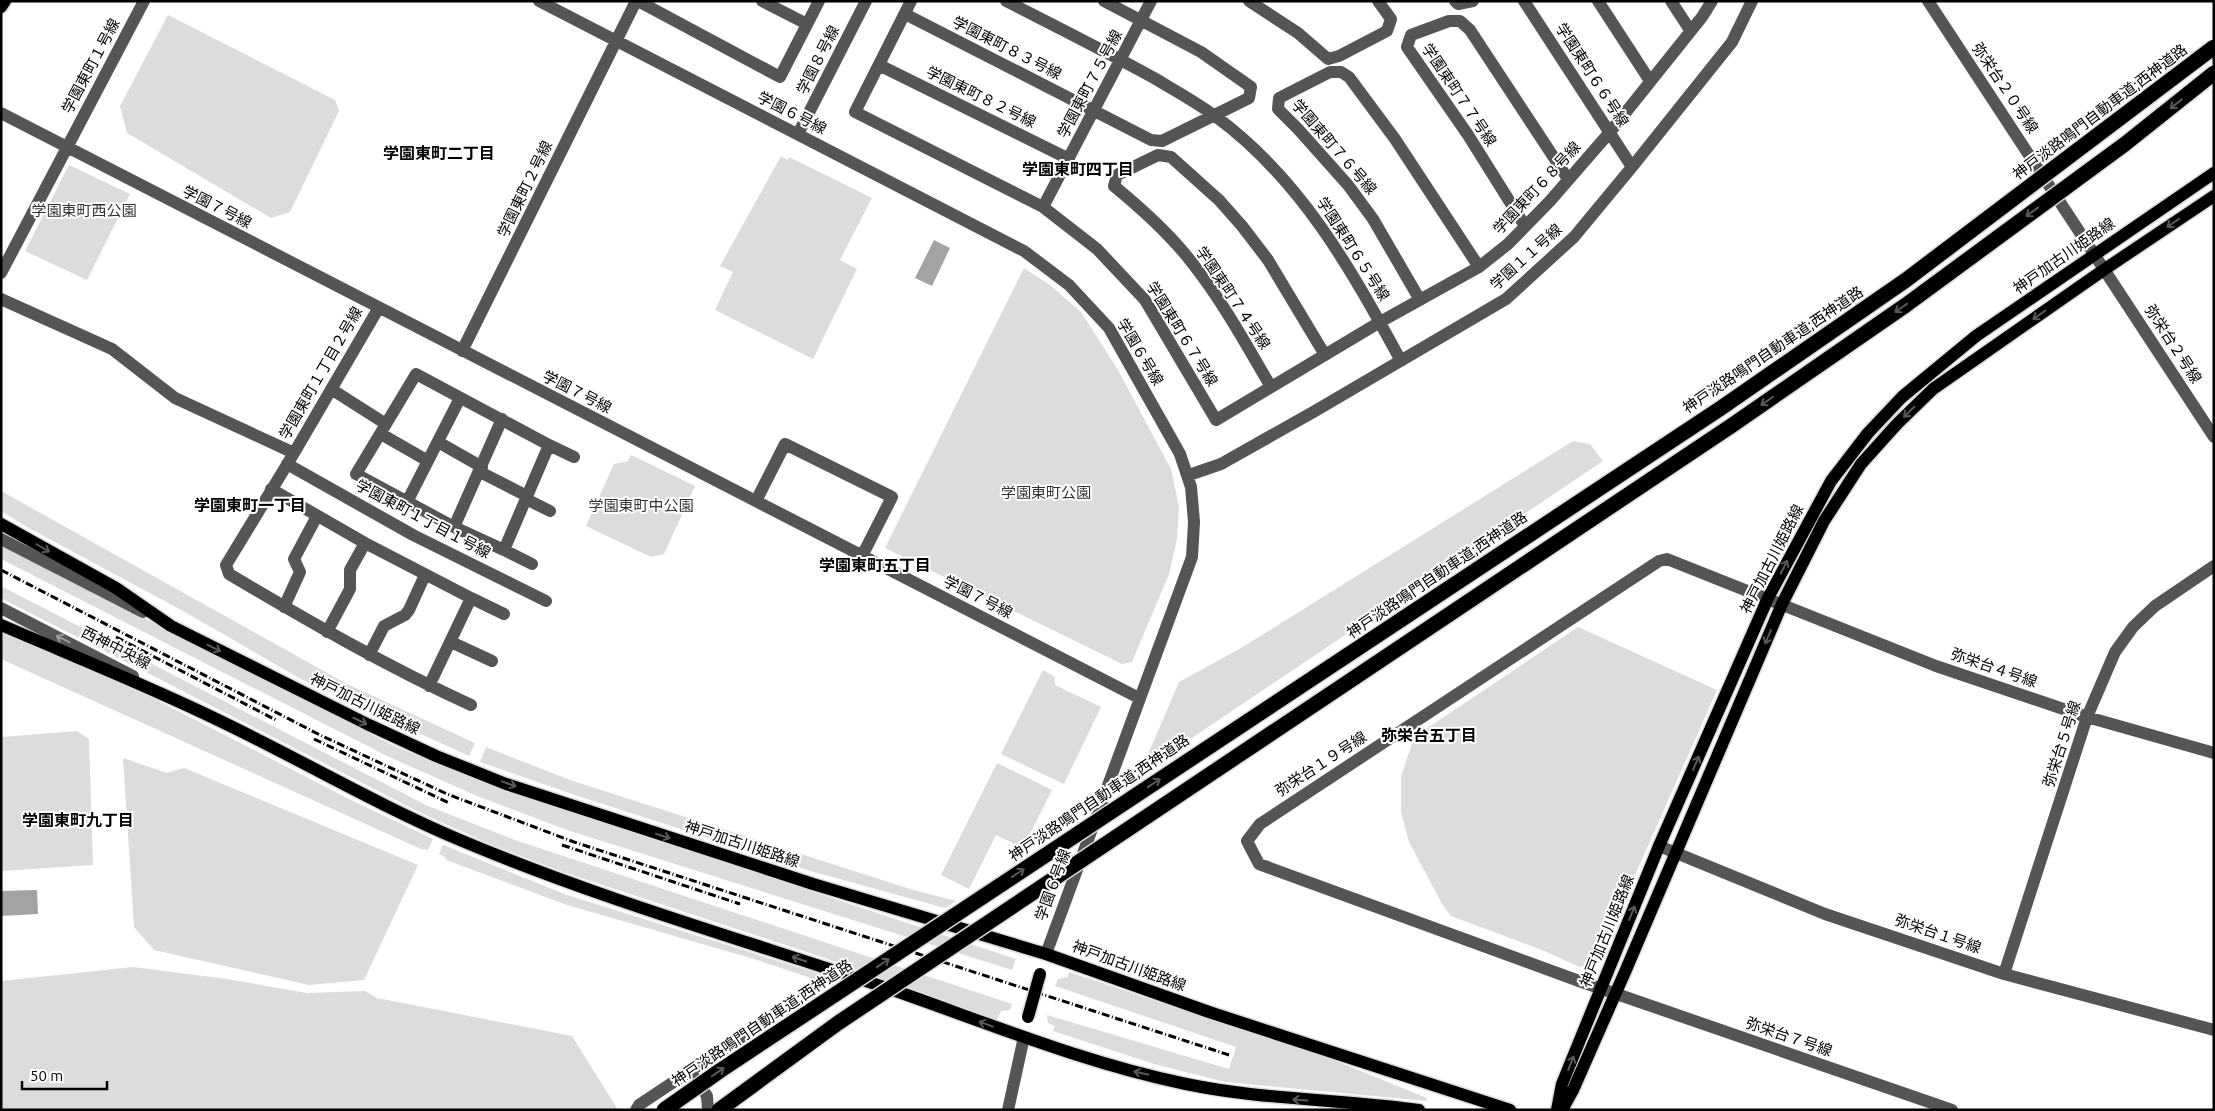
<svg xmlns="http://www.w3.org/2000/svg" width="2215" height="1111" viewBox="0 0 2215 1111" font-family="Ubuntu,'Noto Sans JP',sans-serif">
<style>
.green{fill:#dcdcdc}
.water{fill:#a3a3a3}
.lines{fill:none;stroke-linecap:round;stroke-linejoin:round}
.major-casing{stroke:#dbdbdb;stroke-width:15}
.minor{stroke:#555;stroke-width:12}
.major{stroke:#000;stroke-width:12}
.rail{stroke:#000;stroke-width:3;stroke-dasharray:8 2.5 1 2.5;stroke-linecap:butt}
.major-bridge-casing{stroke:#dbdbdb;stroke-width:15;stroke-linecap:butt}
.highway-bridge-casing{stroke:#dbdbdb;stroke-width:18;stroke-linecap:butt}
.major-bridge{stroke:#000;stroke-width:12}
.highway-bridge{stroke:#000;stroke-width:15}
.oneway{stroke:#595959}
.oneway2{stroke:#999}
.labels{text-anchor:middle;stroke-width:4;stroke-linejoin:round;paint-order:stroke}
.street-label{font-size:15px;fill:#000;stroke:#fff}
.park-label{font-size:15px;fill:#333;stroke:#fff}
.neighbourhood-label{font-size:16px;font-weight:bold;fill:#000;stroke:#fff}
</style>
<rect width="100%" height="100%" fill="#fff"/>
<path class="green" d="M 168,15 L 335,100 L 339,111 L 290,212 L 271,218 L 127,133 L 120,106 Z
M 781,156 L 787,160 L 789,157 L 872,198 L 840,260 L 857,269 L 813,359 L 715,310 L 733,272 L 720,266 Z
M 69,165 L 130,194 L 87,280 L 25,251 Z
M 1024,268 L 1050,285 L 1081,312 L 1118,370 L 1171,469 L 1179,506 L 1177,539 L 1169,574 L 1132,662 L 1122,664 L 885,548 Z
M 1573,441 L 1590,444 L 1603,461 L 1140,773 L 1179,682 L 1241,648 Z
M 631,455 L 695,486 L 664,554 L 651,557 L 586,526 L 614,464 L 628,461 Z
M 1,491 L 347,684 L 475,743 L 469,756 L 301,679 L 183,611 L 27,527 L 1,511 Z
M 1,545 L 392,745 L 484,783 L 1016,959 L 1012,970 L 570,831 L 477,796 L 387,756 L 1,559 Z
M 1,586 L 428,806 L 515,840 L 1012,1004 L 1010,1010 L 1001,1011 L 997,1020 L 822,957 L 563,872 L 492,845 L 419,812 L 1,598 Z
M 1578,627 L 1717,690 L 1596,963 L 1580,967 L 1542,950 L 1451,916 L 1442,904 L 1409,842 L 1401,812 L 1401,777 L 1414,737 Z
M 1,631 L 141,692 L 355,802 L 433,839 L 428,850 L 421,849 L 1,659 Z
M 1043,670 L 1055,677 L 1055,685 L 1101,707 L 1064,784 L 1001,754 Z
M 77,731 L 89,739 L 93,865 L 1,871 L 1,737 Z
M 486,747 L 570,780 L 910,889 L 956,901 L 945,908 L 807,870 L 572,794 L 480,762 Z
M 123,758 L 167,773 L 184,768 L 418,865 L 364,980 L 309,985 L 154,950 L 134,927 Z
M 997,763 L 1052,790 L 1023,848 L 996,835 L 969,889 L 941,875 Z
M 443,845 L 567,895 L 839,980 L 832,985 L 754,959 L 567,905 L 446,860 L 445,857 L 439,854 Z
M 133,967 L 227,979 L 307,993 L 365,991 L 377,998 L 572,1036 L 618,1110 L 1,1110 L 1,981 Z
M 1069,972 L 1336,1061 L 1427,1098 L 1426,1101 L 1225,1082 L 1154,1064 L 1053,1031 L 1055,1026 L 1048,1023 L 1047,1015 L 1229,1069 L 1236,1047 L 1055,986 L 1058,979 L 1068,977 Z"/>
<path class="water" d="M 934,240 L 950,248 L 932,286 L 915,278 Z
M 37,890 L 38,914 L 1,916 L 1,891 Z"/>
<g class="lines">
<defs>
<path id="major" d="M 1,7 L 5,1
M 1,524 L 116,588 L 171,626 L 367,724 L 436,756 L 506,784 L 813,884 L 1046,954 L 1209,1012 L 1510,1110
M 1,625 C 73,656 146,685 216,719 C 298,758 377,805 460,840 C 600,899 747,941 890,989 C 988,1023 1084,1063 1186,1084 C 1263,1100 1341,1099 1419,1110
M 1557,1110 L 1562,1084 L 1659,846 L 1768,598 L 1831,481 L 1868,433 L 1902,397 L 1976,336 L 2214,173
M 1562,1110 L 1573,1090 L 1625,972 L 1782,604 L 1824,521 L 1861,464 L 1897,424 L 1933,389 L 2105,269 L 2214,196"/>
</defs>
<use href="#major" class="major-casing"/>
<path class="minor" d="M 539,1 L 1024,251 L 1069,285 L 1109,328 L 1180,454 L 1191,487 L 1194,522 L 1192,557 L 1046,954
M 638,1 L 780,77 L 819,1
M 762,1 L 807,24
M 911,1 L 855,112 L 1043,207 L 1097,249 L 1145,300 L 1216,420 L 1380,322 L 1479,267 L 1508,244 L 1550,201 L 1610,132 L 1702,17 L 1712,1
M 1006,1 C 1055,26 1105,51 1154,78 C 1174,90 1196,102 1215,116 C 1301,179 1351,269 1401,361
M 1249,1 L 1298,33 L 1328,59 L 1339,56 L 1387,31 L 1391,19 L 1378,1
M 1455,1 L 1458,4 L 1473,1
M 1524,1 L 1632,167
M 1598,1 L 1650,81
M 1671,1 L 1690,30
M 1928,1 L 2214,437
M 905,14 L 1151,140 L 1162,141 L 1249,98 L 1251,87 L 1201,52 L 1104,1
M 879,65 L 1069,159
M 1,113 L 1139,698
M 798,134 L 866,1
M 1043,207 L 1151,1
M 1525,226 L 1468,135 L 1407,47 L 1411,35 L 1449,21 L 1460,21 L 1470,30 L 1568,179
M 1,273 L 144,1
M 1,299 L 112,349 L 175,398 L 294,453 L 378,309
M 1420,300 L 1373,219 L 1348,185 L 1298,129 L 1278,109 L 1279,98 L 1330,72 L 1341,72 L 1349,77 L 1395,139 L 1479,267
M 462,351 L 636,1
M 1271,387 C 1247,346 1223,302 1193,264 C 1171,235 1142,209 1114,186 L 1117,175 L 1158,155 L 1171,157 L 1219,200 L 1242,226 L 1268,260 L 1325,355
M 331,389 L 386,424 L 356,474 L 454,527 L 504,550 L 549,445 L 416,374 L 386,424
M 381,434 L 428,461
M 438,442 L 482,467
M 549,445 L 574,457
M 294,453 L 226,565 L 229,574 C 308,621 388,667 471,705
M 287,464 L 413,535 L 546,601
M 480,472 L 527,496
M 1189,475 L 1221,464 L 1315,411 L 1506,299 L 1574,237 L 1632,167 L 1732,42 L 1752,1
M 271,489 L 365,543 L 471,598 L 429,686
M 526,499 L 550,511
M 756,501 L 785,444 L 892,497 L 862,556
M 407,502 L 460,398
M 454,527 L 502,419
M 1,539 L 143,612
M 504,550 L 532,564
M 471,598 L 504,614
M 284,607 L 300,572 L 294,559 L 317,516
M 1,608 L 133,676
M 327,632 L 350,589 L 350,570 L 365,543
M 451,642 L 492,661
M 369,655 L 384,626 L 405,615 L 409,610 L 425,575
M 1659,846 L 1825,914 L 2004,974 L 2214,1030
M 2004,974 L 2087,717 L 2115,652 L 2133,627 L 2155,606 L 2214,566
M 690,1071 L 743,1036
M 636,1110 L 639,1105 L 690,1071 L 707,1096 L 708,1110
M 1008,1110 L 1024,1037
M 1952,1110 L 1579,981 L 1259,864 L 1247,841 L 1260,824 L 1659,561 L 1667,559 L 1936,666 L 2087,717 L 2214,753"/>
<use href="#major" class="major"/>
<path class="rail" d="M 1,570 L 320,735 L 447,794 L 574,842 L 1229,1055
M 116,637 L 276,720
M 314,739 L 449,803
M 562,845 L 740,904"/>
<defs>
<path id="major-bridge" d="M 1028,1017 L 1040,974"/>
<path id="highway-bridge" d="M 664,1110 L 721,1070 L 1721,408 L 1906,280 L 2214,47
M 719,1110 L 838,1023 L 1731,426 L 1906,305 L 2125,144 L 2214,73"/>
</defs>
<use href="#major-bridge" class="major-bridge-casing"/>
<use href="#highway-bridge" class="highway-bridge-casing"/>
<use href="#major-bridge" class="major-bridge"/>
<use href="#highway-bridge" class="highway-bridge"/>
</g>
<defs><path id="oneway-shaft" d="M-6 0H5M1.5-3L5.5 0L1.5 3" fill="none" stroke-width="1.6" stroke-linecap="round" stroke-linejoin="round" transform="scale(1.25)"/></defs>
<g class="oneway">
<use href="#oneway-shaft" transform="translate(2176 104) rotate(142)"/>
<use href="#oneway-shaft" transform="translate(2032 212) rotate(144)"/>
<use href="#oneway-shaft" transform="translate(2173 223) rotate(146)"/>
<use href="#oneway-shaft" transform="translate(1901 308) rotate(145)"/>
<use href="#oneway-shaft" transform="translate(2039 315) rotate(145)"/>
<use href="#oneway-shaft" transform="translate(1767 401) rotate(145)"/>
<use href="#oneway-shaft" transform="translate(1909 412) rotate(136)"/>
<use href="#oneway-shaft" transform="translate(43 548) rotate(30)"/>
<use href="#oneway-shaft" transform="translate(1784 567) rotate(-63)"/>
<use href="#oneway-shaft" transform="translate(1768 637) rotate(113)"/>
<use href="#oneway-shaft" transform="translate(214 648) rotate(27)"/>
<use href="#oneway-shaft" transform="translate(360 721) rotate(26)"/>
<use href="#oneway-shaft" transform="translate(1696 763) rotate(-66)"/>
<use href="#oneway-shaft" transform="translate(1154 783) rotate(-34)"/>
<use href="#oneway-shaft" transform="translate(509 784) rotate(20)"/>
<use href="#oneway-shaft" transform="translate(663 836) rotate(18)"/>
<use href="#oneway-shaft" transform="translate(1018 873) rotate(-34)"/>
<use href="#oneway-shaft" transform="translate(1632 913) rotate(-68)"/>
<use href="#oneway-shaft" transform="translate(799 959) rotate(-161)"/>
<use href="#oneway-shaft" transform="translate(883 963) rotate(-34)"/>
<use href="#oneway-shaft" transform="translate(986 1024) rotate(-160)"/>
<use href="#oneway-shaft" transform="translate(1571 1063) rotate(-68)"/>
<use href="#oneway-shaft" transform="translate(718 1072) rotate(-35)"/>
<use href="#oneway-shaft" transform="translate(1141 1073) rotate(-166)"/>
<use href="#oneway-shaft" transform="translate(1300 1100) rotate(-176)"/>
</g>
<use class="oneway2" href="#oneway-shaft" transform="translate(63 639) rotate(-153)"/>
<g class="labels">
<g class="street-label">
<text transform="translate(1007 48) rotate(27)" y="5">学園東町８３号線</text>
<text transform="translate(818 60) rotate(-63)" y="5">学園８号線</text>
<text transform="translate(91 66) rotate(-62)" y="5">学園東町１号線</text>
<text transform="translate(1592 75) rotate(57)" y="5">学園東町６６号線</text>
<text transform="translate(1090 84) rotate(-62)" y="5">学園東町７５号線</text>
<text transform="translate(2005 88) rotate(56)" y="5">弥栄台２０号線</text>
<text transform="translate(1459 95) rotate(56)" y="5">学園東町７７号線</text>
<text transform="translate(981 97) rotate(26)" y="5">学園東町８２号線</text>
<text transform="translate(2100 112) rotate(-37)" y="5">神戸淡路鳴門自動車道;西神道路</text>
<text transform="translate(792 113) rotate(27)" y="5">学園６号線</text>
<text transform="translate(1334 147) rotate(49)" y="5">学園東町７６号線</text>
<text transform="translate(1537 188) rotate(-47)" y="5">学園東町６８号線</text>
<text transform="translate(525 189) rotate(-64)" y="5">学園東町２号線</text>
<text transform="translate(217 207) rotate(27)" y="5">学園７号線</text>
<text transform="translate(1353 249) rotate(57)" y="5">学園東町６５号線</text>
<text transform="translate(2064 256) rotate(-35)" y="5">神戸加古川姫路線</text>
<text transform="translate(1526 257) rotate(-42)" y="5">学園１１号線</text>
<text transform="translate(1233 298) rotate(56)" y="5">学園東町７４号線</text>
<text transform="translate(1182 334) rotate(58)" y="5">学園東町６７号線</text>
<text transform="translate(2173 344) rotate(57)" y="5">弥栄台２号線</text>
<text transform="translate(1773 350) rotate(-34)" y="5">神戸淡路鳴門自動車道;西神道路</text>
<text transform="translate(1140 352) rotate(59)" y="5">学園６号線</text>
<text transform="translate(321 373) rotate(-60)" y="5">学園東町１丁目２号線</text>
<text transform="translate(577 392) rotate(27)" y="5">学園７号線</text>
<text transform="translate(423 519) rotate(28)" y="5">学園東町１丁目１号線</text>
<text transform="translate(1772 559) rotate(-63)" y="5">神戸加古川姫路線</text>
<text transform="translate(1437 575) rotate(-34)" y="5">神戸淡路鳴門自動車道;西神道路</text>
<text transform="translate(978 597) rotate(27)" y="5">学園７号線</text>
<text transform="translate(116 648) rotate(27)" y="5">西神中央線</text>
<text transform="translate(1994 668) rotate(19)" y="5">弥栄台４号線</text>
<text transform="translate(365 704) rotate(26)" y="5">神戸加古川姫路線</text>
<text transform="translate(2062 744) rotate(-72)" y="5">弥栄台５号線</text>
<text transform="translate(1321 764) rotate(-33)" y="5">弥栄台１９号線</text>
<text transform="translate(1099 798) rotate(-34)" y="5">神戸淡路鳴門自動車道;西神道路</text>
<text transform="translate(742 844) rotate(18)" y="5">神戸加古川姫路線</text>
<text transform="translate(1053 885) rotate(-70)" y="5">学園６号線</text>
<text transform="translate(1607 931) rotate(-68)" y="5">神戸加古川姫路線</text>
<text transform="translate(1938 934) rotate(19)" y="5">弥栄台１号線</text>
<text transform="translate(1129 966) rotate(20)" y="5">神戸加古川姫路線</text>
<text transform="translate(762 1023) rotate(-34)" y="5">神戸淡路鳴門自動車道;西神道路</text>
<text transform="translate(1789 1037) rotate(19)" y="5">弥栄台７号線</text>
</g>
<g class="park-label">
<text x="84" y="216">学園東町西公園</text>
<text x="1046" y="498">学園東町公園</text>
<text x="641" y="511">学園東町中公園</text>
</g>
<g class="neighbourhood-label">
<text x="439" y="159">学園東町二丁目</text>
<text x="1078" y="175">学園東町四丁目</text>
<text x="250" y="511">学園東町一丁目</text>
<text x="875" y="571">学園東町五丁目</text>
<text x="1429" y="741">弥栄台五丁目</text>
<text x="78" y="826">学園東町九丁目</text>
</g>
</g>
<rect width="2215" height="1111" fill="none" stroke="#000000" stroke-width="5"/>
<path d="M22 1081v8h85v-8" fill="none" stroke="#000000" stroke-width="2.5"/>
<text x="30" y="1081" font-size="15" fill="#000000" stroke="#ffffff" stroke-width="4" paint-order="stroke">50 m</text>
</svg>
